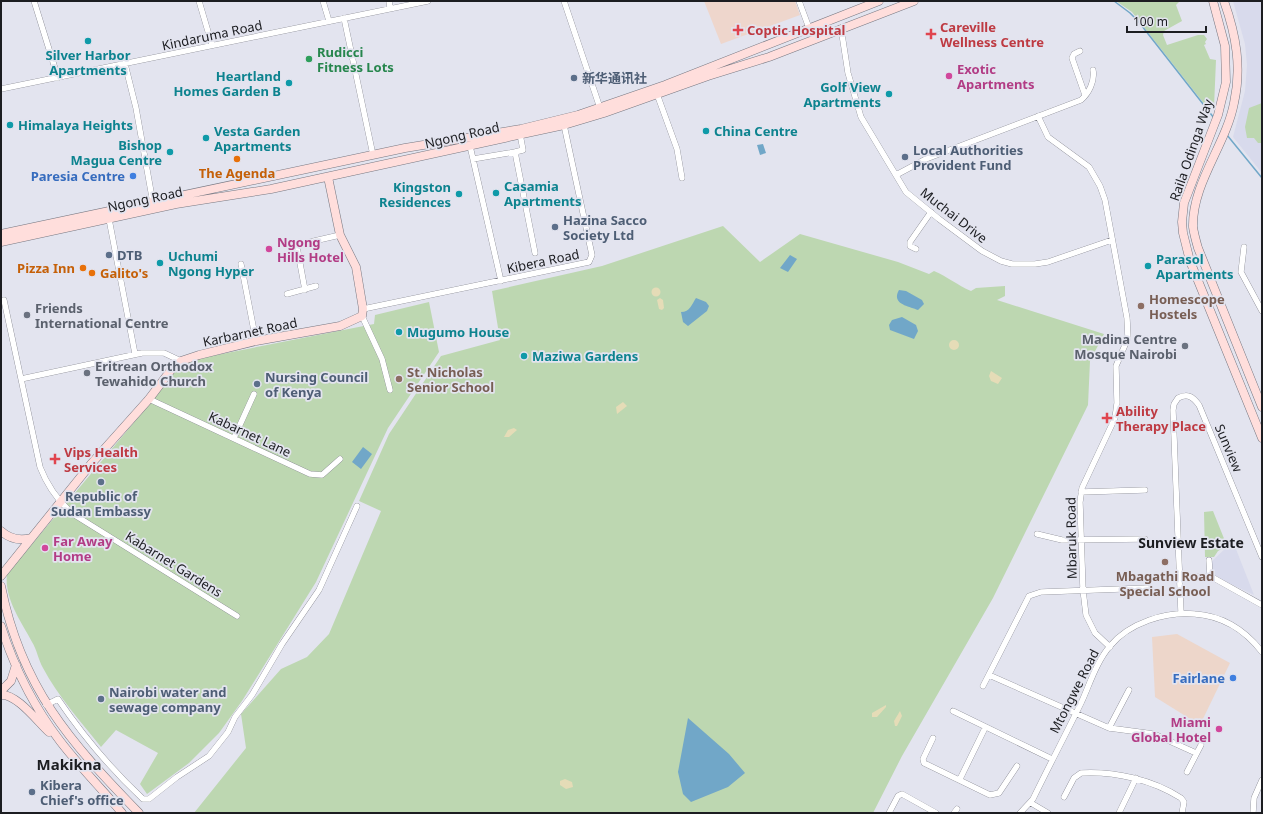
<svg xmlns="http://www.w3.org/2000/svg" width="1263" height="814" viewBox="0 0 1263 814" font-family="'Noto Sans','Noto Sans SC',sans-serif">
<style>
.commercial{fill:#edd6ca}
.built{fill:#d8daec}
.medical{fill:#eed6cc}
.green{fill:#bdd7b1}
.sand{fill:#e5dcb7}
.water{fill:#71a7c8}
.lines{fill:none;stroke-linecap:round;stroke-linejoin:round}
.stream{stroke:#71a7c8;stroke-width:1.5}
.street-casing{stroke:#777882;stroke-width:6}
.secondary-casing{stroke:#777882;stroke-width:9}
.street{stroke:#fff;stroke-width:5.5}
.secondary{stroke:#ffdedc;stroke-width:8}
.health-dot{fill:#e0444e;stroke:#e3e4ef;stroke-width:1.5}
.culture-dot{fill:#0f9aa8;stroke:#e3e4ef;stroke-width:1.5}
.leisure-dot{fill:#2e9e5b;stroke:#e3e4ef;stroke-width:1.5}
.hotel-dot{fill:#d1479c;stroke:#e3e4ef;stroke-width:1.5}
.service-dot{fill:#5c6f8a;stroke:#e3e4ef;stroke-width:1.5}
.food-dot{fill:#e8710a;stroke:#e3e4ef;stroke-width:1.5}
.shop-dot{fill:#3f7fe0;stroke:#e3e4ef;stroke-width:1.5}
.education-dot{fill:#8d6e63;stroke:#e3e4ef;stroke-width:1.5}
.worship-dot{fill:#6b7280;stroke:#e3e4ef;stroke-width:1.5}
.labels{text-anchor:middle;stroke-width:3.5;stroke-linejoin:round;paint-order:stroke}
.health-label{font-size:13px;font-weight:bold;fill:#be3a42;stroke:#e3e4ef;text-anchor:start}
.street-label{font-size:13px;fill:#1c1d21;stroke:#e3e4ef}
.leisure-label{font-size:13px;font-weight:bold;fill:#27864d;stroke:#e3e4ef;text-anchor:start}
.culture-label{font-size:13px;font-weight:bold;fill:#0d838f;stroke:#e3e4ef;text-anchor:start}
.hotel-label{font-size:13px;font-weight:bold;fill:#b23c85;stroke:#e3e4ef;text-anchor:start}
.service-label{font-size:13px;font-weight:bold;fill:#4e5e75;stroke:#e3e4ef;text-anchor:start}
.food-label{font-size:13px;font-weight:bold;fill:#c56008;stroke:#e3e4ef}
.shop-label{font-size:13px;font-weight:bold;fill:#366cbe;stroke:#e3e4ef;text-anchor:end}
.education-label{font-size:13px;font-weight:bold;fill:#785e54;stroke:#e3e4ef;text-anchor:start}
.worship-label{font-size:13px;font-weight:bold;fill:#5b616d;stroke:#e3e4ef;text-anchor:start}
.neighbourhood-label{font-size:14px;font-weight:bold;fill:#1c1d21;stroke:#e3e4ef}
.quarter-label{font-size:15px;font-weight:bold;fill:#1c1d21;stroke:#e3e4ef}
</style>
<rect width="100%" height="100%" fill="#e3e4ef"/>
<path class="commercial" d="M 1177,634 L 1230,663 L 1200,725 L 1155,697 L 1152,637 Z"/>
<path class="built" d="M 1233,1 L 1262,1 L 1262,173 L 1233,137 L 1245,91 L 1247,65 L 1245,44 Z
M 1234,544 L 1254,595 L 1212,575 L 1210,563 L 1227,547 Z"/>
<path class="medical" d="M 704,1 L 795,1 L 800,15 L 721,44 Z"/>
<path class="green" d="M 1116,1 L 1180,1 L 1176,5 L 1182,21 L 1164,31 L 1163,35 L 1167,45 L 1198,35 L 1204,35 L 1207,39 L 1205,42 L 1206,44 L 1204,45 L 1210,59 L 1216,60 L 1214,107 L 1210,111 L 1205,105 L 1132,12 Z
M 1262,103 L 1262,143 L 1258,143 L 1254,138 L 1247,138 L 1245,127 L 1249,108 Z
M 723,226 L 760,262 L 800,234 L 898,262 L 929,274 L 934,271 C 948,277 957,285 971,291 L 976,288 L 1005,286 L 1005,296 L 997,300 L 1104,334 L 1090,361 L 1088,405 L 993,598 L 902,756 L 873,813 L 194,813 L 246,748 L 241,714 L 281,669 L 307,657 L 329,634 L 381,511 L 359,501 L 389,434 L 441,356 L 500,340 L 492,291 L 602,266 Z
M 429,302 L 439,352 L 388,428 L 316,582 L 242,701 L 219,733 L 189,763 L 147,794 L 140,784 L 158,753 L 116,730 L 101,747 C 81,722 58,696 43,668 C 38,659 37,650 32,642 C 21,621 4,599 7,574 L 141,414 L 177,368 L 186,361 L 374,324 L 375,315 Z
M 1213,511 L 1227,546 L 1218,551 L 1214,557 L 1205,557 L 1204,512 Z"/>
<path class="sand" d="M651.5 292a4.5 4.5 0 1 1 9 0a4.5 4.5 0 1 1-9 0Z
M 660,298 L 663,300 L 664,308 L 662,310 L 659,309 L 657,300 Z
M949 345a5 5 0 1 1 10 0a5 5 0 1 1-10 0Z
M 991,371 L 1002,378 L 998,384 L 991,381 L 989,376 Z
M 623,402 L 627,406 L 617,414 L 616,407 Z
M 514,428 L 517,430 L 509,437 L 504,437 L 508,430 Z
M 886,705 L 886,707 L 877,717 L 872,717 L 872,713 Z
M 900,711 L 902,716 L 897,726 L 895,726 L 894,721 Z
M 565,779 L 572,782 L 573,787 L 566,789 L 560,785 L 560,781 Z"/>
<path class="water" d="M 763,144 L 766,153 L 760,155 L 757,145 Z
M 790,255 L 797,259 L 788,272 L 780,268 Z
M 899,290 L 906,291 L 922,300 L 924,304 L 918,310 C 908,306 891,304 899,290 Z
M 696,298 L 706,302 L 709,306 L 707,311 L 688,326 L 683,322 L 681,312 C 690,312 692,304 696,298 Z
M 902,317 L 916,325 L 918,331 L 914,339 L 890,330 L 889,325 L 892,320 Z
M 363,447 L 372,454 L 361,469 L 352,462 Z
M 688,718 L 729,754 L 745,773 L 728,787 L 691,802 L 683,794 L 678,772 Z"/>
<g class="lines">
<path class="stream" d="M 1114,1 L 1130,13 L 1138,21 L 1214,118
M 1227,135 L 1262,178"/>
<defs>
<path id="street" d="M 34,1 L 58,78
M 199,1 L 212,45
M 323,1 L 329,21
M 389,1 L 390,8
M 564,1 L 600,108
M 799,1 L 809,28
M 344,18 L 373,155
M 841,28 L 848,73 L 861,117 L 906,192 L 939,219 L 982,251 L 1001,261 L 1012,264 L 1035,264 L 1048,262 L 1112,240
M 1080,51 L 1074,54 L 1072,58 L 1085,95
M 125,64 L 136,108 L 153,203
M 1,89 L 428,1
M 657,94 L 677,149 L 682,178
M 1038,116 L 1048,137 L 1089,167 L 1100,186 L 1105,200 L 1127,318 L 1128,338 L 1116,366 L 1117,403 L 1115,418 L 1082,488 L 1080,502 L 1083,590 L 1086,615 L 1095,633 L 1110,647
M 520,134 L 523,150 L 515,152 L 535,253
M 470,146 L 501,281
M 473,159 L 515,152
M 896,175 L 926,159 L 1081,100 C 1089,93 1095,81 1093,70
M 109,219 L 135,354
M 1244,247 L 1241,272 L 1262,311
M 916,249 L 910,246 L 910,242 L 931,212
M 241,264 L 256,341
M 305,290 L 297,247 L 301,244 L 340,235
M 287,294 L 316,286
M 4,300 L 40,467 C 47,485 58,501 73,514 L 237,616
M 363,309 L 589,262 L 592,255 L 564,125
M 362,316 L 382,359 L 390,390
M 21,379 L 142,353 L 164,353 L 181,361
M 149,399 L 310,474 L 322,475 L 340,459
M 234,438 L 254,394
M 1081,492 L 1145,490
M 1037,534 L 1062,540 L 1145,539
M 1209,560 L 1210,576
M 1180,577 L 1210,576 L 1262,605
M 1181,613 L 1173,410 L 1174,404 L 1178,398 C 1188,393 1193,397 1199,405 L 1262,557
M 989,675 L 1109,728 L 1154,734 L 1196,753
M 983,686 L 1029,596 L 1041,592 L 1148,588
M 46,705 L 58,699 C 83,736 111,769 143,799 L 149,799 L 177,777 L 209,756 L 228,732 L 235,717 L 252,695 L 282,644 L 319,590 L 357,506
M 953,711 L 1052,759
M 1109,728 L 1129,690
M 933,738 L 923,759 L 924,763 L 990,795 L 999,793 L 1017,766
M 1187,772 L 1201,745
M 960,779 L 985,728
M 1064,797 L 1074,778 L 1081,773 C 1115,771 1153,780 1181,798 L 1184,802 L 1182,813
M 1031,803 L 1048,813
M 889,813 L 898,796 L 902,794 L 936,813
M 954,813 L 957,809
M 1020,813 L 1033,799 C 1049,766 1066,734 1082,701 C 1090,683 1097,661 1110,646 C 1129,623 1166,611 1195,614 C 1223,616 1245,630 1262,652
M 1119,813 L 1136,778
M 1253,813 L 1254,798 L 1262,780"/>
<path id="secondary" d="M 1213,1 L 1225,46 L 1226,82 L 1218,115 L 1184,203 L 1182,222 L 1183,233 L 1190,261 L 1262,438
M 1224,1 C 1236,35 1242,67 1234,103 C 1226,145 1192,183 1193,227 C 1194,234 1196,241 1198,248 L 1262,407
M 1,234 L 405,148 L 521,129 L 578,115 L 665,85 L 879,1
M 1,242 L 176,204 L 271,189 L 564,125 L 604,113 L 708,76 L 769,57 L 914,1
M 1,531 C 10,539 20,541 31,538
M 1,576 L 91,464 L 149,399 L 171,370 L 181,361 L 199,355 L 256,341 L 340,326 L 362,316 L 363,309 L 356,267 L 340,235 L 328,177
M 1,586 C 21,687 70,742 139,813
M 1,626 C 14,667 34,707 60,741 C 79,766 102,789 122,813
M 1,691 L 11,681 L 16,665
M 1,695 C 16,693 38,722 49,732"/>
</defs>
<use href="#street" class="street-casing"/>
<use href="#secondary" class="secondary-casing"/>
<use href="#street" class="street"/>
<use href="#secondary" class="secondary"/>
</g>
<g class="health-dot">
<path d="M736 24h4v4h4v4h-4v4h-4v-4h-4v-4h4z"/>
<path d="M929 28h4v4h4v4h-4v4h-4v-4h-4v-4h4z"/>
<path d="M1105 412h4v4h4v4h-4v4h-4v-4h-4v-4h4z"/>
<path d="M53 453h4v4h4v4h-4v4h-4v-4h-4v-4h4z"/>
</g>
<g class="culture-dot">
<circle cx="88" cy="41" r="4"/>
<circle cx="289" cy="83" r="4"/>
<circle cx="889" cy="94" r="4"/>
<circle cx="10" cy="125" r="4"/>
<circle cx="706" cy="131" r="4"/>
<circle cx="206" cy="138" r="4"/>
<circle cx="170" cy="152" r="4"/>
<circle cx="496" cy="193" r="4"/>
<circle cx="459" cy="194" r="4"/>
<circle cx="160" cy="263" r="4"/>
<circle cx="1148" cy="266" r="4"/>
<circle cx="399" cy="332" r="4"/>
<circle cx="524" cy="356" r="4"/>
</g>
<circle class="leisure-dot" cx="309" cy="59" r="4"/>
<g class="hotel-dot">
<circle cx="949" cy="76" r="4"/>
<circle cx="269" cy="249" r="4"/>
<circle cx="45" cy="548" r="4"/>
<circle cx="1219" cy="729" r="4"/>
</g>
<g class="service-dot">
<circle cx="574" cy="78" r="4"/>
<circle cx="905" cy="157" r="4"/>
<circle cx="555" cy="227" r="4"/>
<circle cx="109" cy="255" r="4"/>
<circle cx="257" cy="384" r="4"/>
<circle cx="101" cy="482" r="4"/>
<circle cx="101" cy="699" r="4"/>
<circle cx="32" cy="792" r="4"/>
</g>
<g class="food-dot">
<circle cx="237" cy="159" r="4"/>
<circle cx="83" cy="268" r="4"/>
<circle cx="92" cy="273" r="4"/>
</g>
<g class="shop-dot">
<circle cx="133" cy="176" r="4"/>
<circle cx="1233" cy="678" r="4"/>
</g>
<g class="education-dot">
<circle cx="1141" cy="306" r="4"/>
<circle cx="399" cy="379" r="4"/>
<circle cx="1165" cy="562" r="4"/>
</g>
<g class="worship-dot">
<circle cx="27" cy="315" r="4"/>
<circle cx="1185" cy="346" r="4"/>
<circle cx="87" cy="373" r="4"/>
</g>
<g class="labels">
<g class="health-label">
<text x="940" y="32">Careville<tspan x="940" dy="15">Wellness Centre</tspan></text>
<text x="747" y="35">Coptic Hospital</text>
<text x="1116" y="416">Ability<tspan x="1116" dy="15">Therapy Place</tspan></text>
<text x="64" y="457">Vips Health<tspan x="64" dy="15">Services</tspan></text>
</g>
<g class="street-label">
<text transform="translate(212 35) rotate(-12)" y="5">Kindaruma Road</text>
<text transform="translate(462 135) rotate(-13)" y="5">Ngong Road</text>
<text transform="translate(1191 150) rotate(-71)" y="5">Raila Odinga Way</text>
<text transform="translate(145 199) rotate(-12)" y="5">Ngong Road</text>
<text transform="translate(954 215) rotate(38)" y="5">Muchai Drive</text>
<text transform="translate(543 261) rotate(-12)" y="5">Kibera Road</text>
<text transform="translate(250 332) rotate(-12)" y="5">Karbarnet Road</text>
<text transform="translate(250 434) rotate(25)" y="5">Kabarnet Lane</text>
<text transform="translate(1229 448) rotate(67)" y="5">Sunview</text>
<text transform="translate(1071 538) rotate(-91)" y="5">Mbaruk Road</text>
<text transform="translate(174 564) rotate(32)" y="5">Kabarnet Gardens</text>
<text transform="translate(1074 691) rotate(-63)" y="5">Mtongwe Road</text>
</g>
<g class="leisure-label">
<text x="317" y="57">Rudicci<tspan x="317" dy="15">Fitness Lots</tspan></text>
</g>
<g class="culture-label">
<text x="88" y="60" text-anchor="middle">Silver Harbor<tspan x="88" dy="15">Apartments</tspan></text>
<text x="281" y="81" text-anchor="end">Heartland<tspan x="281" dy="15">Homes Garden B</tspan></text>
<text x="881" y="92" text-anchor="end">Golf View<tspan x="881" dy="15">Apartments</tspan></text>
<text x="18" y="130">Himalaya Heights</text>
<text x="214" y="136">Vesta Garden<tspan x="214" dy="15">Apartments</tspan></text>
<text x="714" y="136">China Centre</text>
<text x="162" y="150" text-anchor="end">Bishop<tspan x="162" dy="15">Magua Centre</tspan></text>
<text x="504" y="191">Casamia<tspan x="504" dy="15">Apartments</tspan></text>
<text x="451" y="192" text-anchor="end">Kingston<tspan x="451" dy="15">Residences</tspan></text>
<text x="168" y="261">Uchumi<tspan x="168" dy="15">Ngong Hyper</tspan></text>
<text x="1156" y="264">Parasol<tspan x="1156" dy="15">Apartments</tspan></text>
<text x="407" y="337">Mugumo House</text>
<text x="532" y="361">Maziwa Gardens</text>
</g>
<g class="hotel-label">
<text x="957" y="74">Exotic<tspan x="957" dy="15">Apartments</tspan></text>
<text x="277" y="247">Ngong<tspan x="277" dy="15">Hills Hotel</tspan></text>
<text x="53" y="546">Far Away<tspan x="53" dy="15">Home</tspan></text>
<text x="1211" y="727" text-anchor="end">Miami<tspan x="1211" dy="15">Global Hotel</tspan></text>
</g>
<g class="service-label">
<text x="582" y="83">新华通讯社</text>
<text x="913" y="155">Local Authorities<tspan x="913" dy="15">Provident Fund</tspan></text>
<text x="563" y="225">Hazina Sacco<tspan x="563" dy="15">Society Ltd</tspan></text>
<text x="117" y="260">DTB</text>
<text x="265" y="382">Nursing Council<tspan x="265" dy="15">of Kenya</tspan></text>
<text x="101" y="501" text-anchor="middle">Republic of<tspan x="101" dy="15">Sudan Embassy</tspan></text>
<text x="109" y="697">Nairobi water and<tspan x="109" dy="15">sewage company</tspan></text>
<text x="40" y="790">Kibera<tspan x="40" dy="15">Chief's office</tspan></text>
</g>
<g class="food-label">
<text x="237" y="178">The Agenda</text>
<text x="75" y="273" text-anchor="end">Pizza Inn</text>
<text x="100" y="278" text-anchor="start">Galito's</text>
</g>
<g class="shop-label">
<text x="125" y="181">Paresia Centre</text>
<text x="1225" y="683">Fairlane</text>
</g>
<g class="education-label">
<text x="1149" y="304">Homescope<tspan x="1149" dy="15">Hostels</tspan></text>
<text x="407" y="377">St. Nicholas<tspan x="407" dy="15">Senior School</tspan></text>
<text x="1165" y="581" text-anchor="middle">Mbagathi Road<tspan x="1165" dy="15">Special School</tspan></text>
</g>
<g class="worship-label">
<text x="35" y="313">Friends<tspan x="35" dy="15">International Centre</tspan></text>
<text x="1177" y="344" text-anchor="end">Madina Centre<tspan x="1177" dy="15">Mosque Nairobi</tspan></text>
<text x="95" y="371">Eritrean Orthodox<tspan x="95" dy="15">Tewahido Church</tspan></text>
</g>
<g class="neighbourhood-label">
<text x="1191" y="548">Sunview Estate</text>
</g>
<g class="quarter-label">
<text x="69" y="770">Makikna</text>
</g>
</g>
<rect width="1263" height="814" fill="none" stroke="#1c1d21" stroke-width="4"/>
<path d="M1127 26v6h79v-6" fill="none" stroke="#1c1d21" stroke-width="2"/>
<text x="1133" y="26" font-size="12" fill="#1c1d21" stroke="#e3e4ef" stroke-width="3" paint-order="stroke">100 m</text>
</svg>
